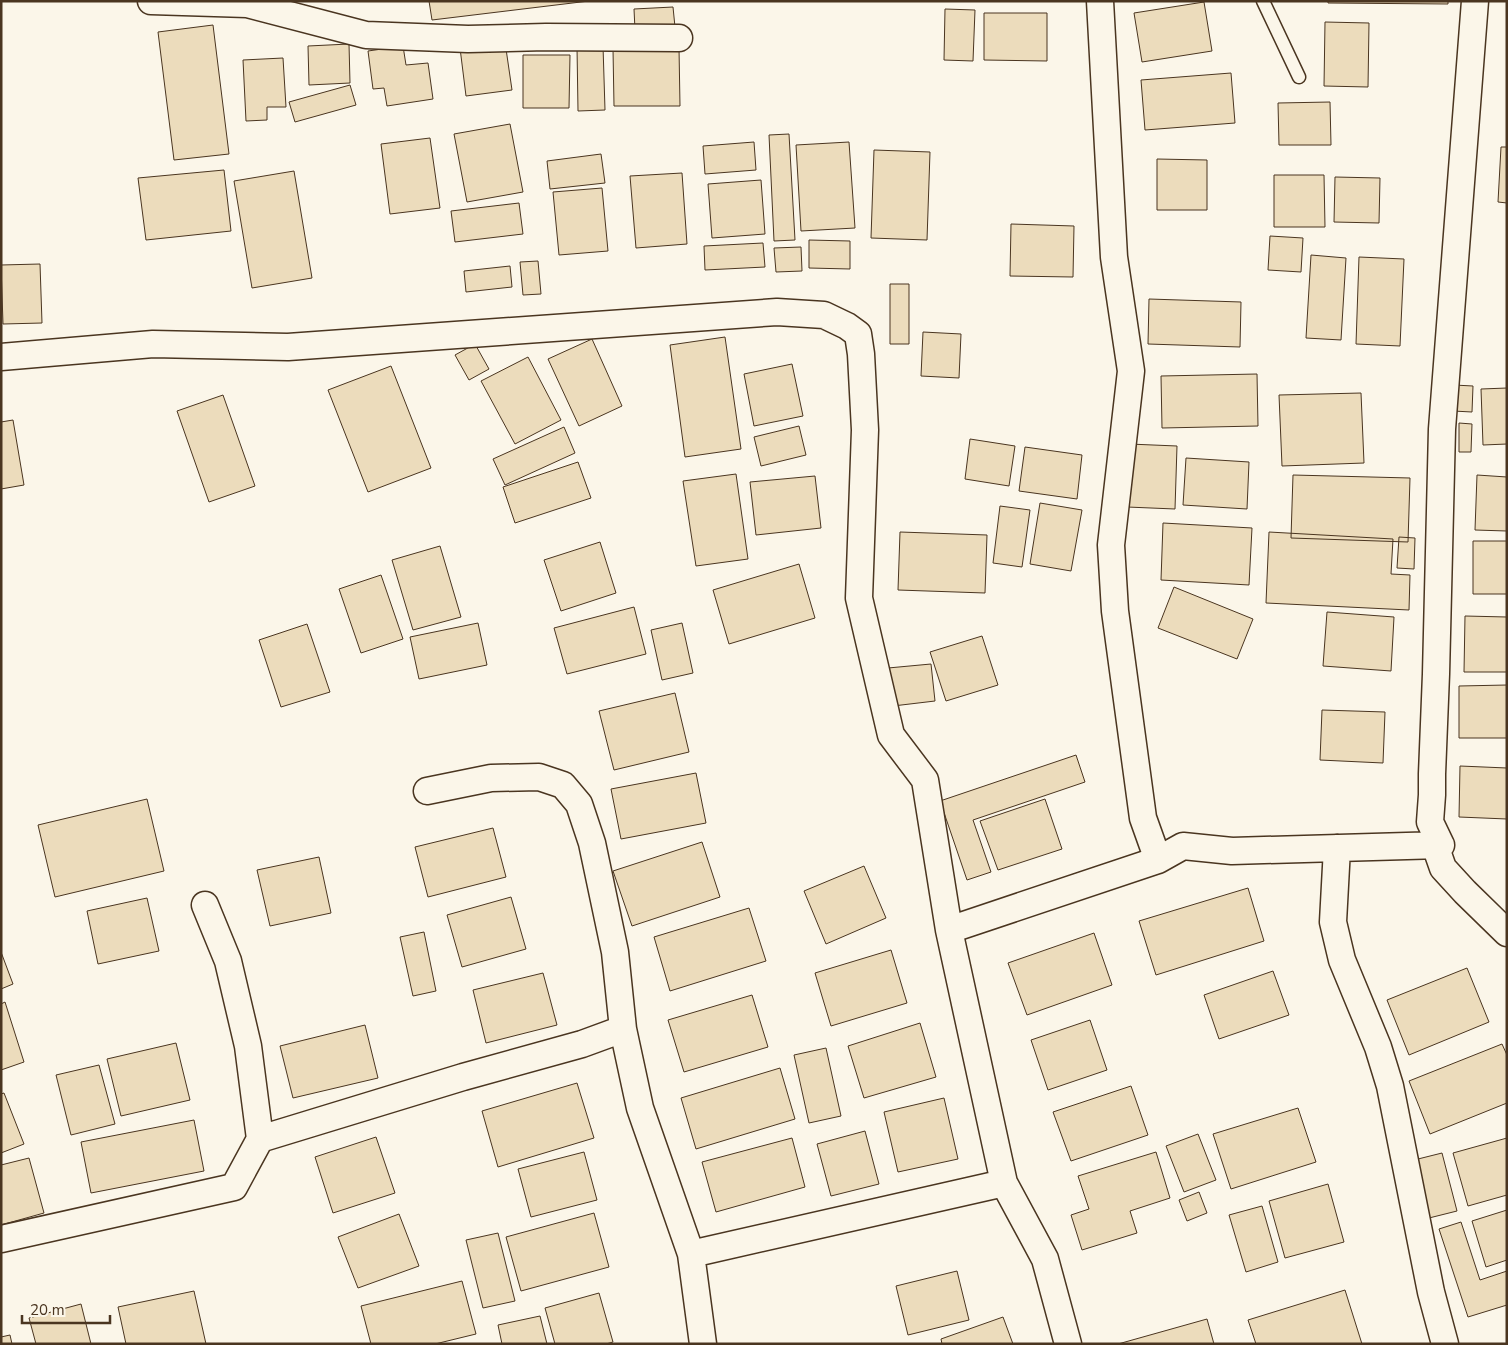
<svg xmlns="http://www.w3.org/2000/svg" width="1508" height="1345" viewBox="0 0 1508 1345" font-family="'Nunito Sans',sans-serif">
<style>
.building{fill:#ecdcbc;stroke:#4a3520}
.lines{fill:none;stroke-linecap:round;stroke-linejoin:round}
.lane-casing{stroke:#4a3520;stroke-width:15}
.street-casing{stroke:#4a3520;stroke-width:29}
.lane{stroke:#fbf6e9;stroke-width:12}
.street{stroke:#fbf6e9;stroke-width:26}
</style>
<rect width="100%" height="100%" fill="#fbf6e9"/>
<path class="building" d="M 429,1 L 589,1 L 432,20 Z
M 1328,1 L 1448,1 L 1448,4 L 1328,3 Z
M 1204,2 L 1212,51 L 1142,62 L 1134,13 Z
M 673,7 L 675,27 L 635,30 L 634,9 Z
M 945,9 L 975,10 L 973,61 L 944,60 Z
M 984,13 L 1047,13 L 1047,61 L 984,60 Z
M 1325,22 L 1369,23 L 1368,87 L 1324,86 Z
M 213,25 L 229,154 L 174,160 L 158,32 Z
M 505,42 L 512,90 L 466,96 L 460,48 Z
M 349,44 L 350,83 L 309,85 L 308,46 Z
M 403,46 L 406,65 L 428,63 L 433,99 L 387,106 L 384,88 L 373,89 L 368,51 Z
M 603,46 L 605,110 L 578,111 L 577,47 Z
M 679,48 L 680,106 L 614,106 L 613,49 Z
M 523,55 L 570,55 L 569,108 L 523,108 Z
M 283,58 L 286,107 L 267,107 L 267,120 L 246,121 L 243,60 Z
M 1231,73 L 1235,123 L 1145,130 L 1141,80 Z
M 350,85 L 356,105 L 295,122 L 289,102 Z
M 1330,102 L 1331,145 L 1279,145 L 1278,103 Z
M 510,124 L 523,192 L 467,202 L 454,134 Z
M 789,134 L 795,240 L 774,241 L 769,135 Z
M 430,138 L 440,208 L 390,214 L 381,144 Z
M 754,142 L 756,170 L 705,174 L 703,146 Z
M 849,142 L 855,228 L 801,231 L 796,145 Z
M 1501,147 L 1507,147 L 1507,203 L 1498,202 Z
M 874,150 L 930,152 L 927,240 L 871,238 Z
M 601,154 L 605,183 L 550,189 L 547,161 Z
M 1157,159 L 1207,160 L 1207,210 L 1157,210 Z
M 224,170 L 231,231 L 146,240 L 138,178 Z
M 294,171 L 312,278 L 252,288 L 234,181 Z
M 682,173 L 687,244 L 636,248 L 630,176 Z
M 1274,175 L 1324,175 L 1325,227 L 1274,227 Z
M 1335,177 L 1380,178 L 1379,223 L 1334,222 Z
M 761,180 L 765,234 L 712,238 L 708,184 Z
M 602,188 L 608,251 L 559,255 L 553,192 Z
M 519,203 L 523,234 L 455,242 L 451,211 Z
M 1011,224 L 1074,226 L 1073,277 L 1010,276 Z
M 1270,236 L 1303,238 L 1301,272 L 1268,270 Z
M 809,240 L 850,241 L 850,269 L 809,268 Z
M 763,243 L 765,267 L 705,270 L 704,246 Z
M 801,247 L 802,271 L 776,272 L 774,248 Z
M 1311,255 L 1346,258 L 1341,340 L 1306,338 Z
M 1359,257 L 1404,259 L 1400,346 L 1356,344 Z
M 538,261 L 541,294 L 523,295 L 520,262 Z
M 40,264 L 42,323 L 3,324 L 1,265 Z
M 510,266 L 512,287 L 466,292 L 464,271 Z
M 890,284 L 909,284 L 909,344 L 890,344 Z
M 1149,299 L 1241,302 L 1240,347 L 1148,344 Z
M 923,332 L 961,334 L 959,378 L 921,376 Z
M 725,337 L 741,449 L 685,457 L 670,345 Z
M 592,339 L 622,406 L 579,426 L 548,359 Z
M 475,344 L 489,369 L 469,380 L 455,355 Z
M 528,357 L 561,420 L 515,444 L 481,381 Z
M 792,364 L 803,416 L 754,426 L 744,374 Z
M 391,366 L 431,468 L 368,492 L 328,390 Z
M 1257,374 L 1258,426 L 1162,428 L 1161,376 Z
M 1454,385 L 1473,386 L 1472,412 L 1453,411 Z
M 1507,388 L 1507,444 L 1483,445 L 1481,389 Z
M 1361,393 L 1364,463 L 1282,466 L 1279,395 Z
M 223,395 L 255,486 L 209,502 L 177,411 Z
M 13,420 L 24,485 L 1,489 L 1,422 Z
M 1459,423 L 1472,424 L 1471,452 L 1459,452 Z
M 799,426 L 806,455 L 761,466 L 754,437 Z
M 564,427 L 575,453 L 505,485 L 493,459 Z
M 970,439 L 1015,446 L 1009,486 L 965,479 Z
M 1129,444 L 1177,446 L 1175,509 L 1127,507 Z
M 1025,447 L 1082,455 L 1077,499 L 1019,491 Z
M 1186,458 L 1249,462 L 1247,509 L 1183,505 Z
M 578,462 L 591,498 L 515,523 L 503,487 Z
M 736,474 L 748,559 L 696,566 L 683,481 Z
M 1293,475 L 1410,478 L 1408,542 L 1291,538 Z
M 1477,475 L 1507,477 L 1507,531 L 1475,530 Z
M 815,476 L 821,528 L 756,535 L 750,482 Z
M 1040,503 L 1082,510 L 1071,571 L 1030,564 Z
M 1000,506 L 1030,510 L 1022,567 L 993,563 Z
M 1163,523 L 1252,528 L 1249,585 L 1161,580 Z
M 900,532 L 987,535 L 985,593 L 898,590 Z
M 1269,532 L 1393,539 L 1391,574 L 1410,575 L 1409,610 L 1266,603 Z
M 1399,537 L 1415,538 L 1414,569 L 1397,568 Z
M 1473,541 L 1507,541 L 1507,594 L 1473,594 Z
M 600,542 L 616,593 L 561,611 L 544,560 Z
M 440,546 L 461,617 L 413,630 L 392,560 Z
M 799,564 L 815,618 L 729,644 L 713,590 Z
M 381,575 L 403,639 L 361,653 L 339,589 Z
M 1174,587 L 1253,619 L 1237,659 L 1158,628 Z
M 634,607 L 646,654 L 567,674 L 554,628 Z
M 1327,612 L 1394,617 L 1391,671 L 1323,666 Z
M 1465,616 L 1507,617 L 1507,672 L 1464,672 Z
M 478,623 L 487,665 L 419,679 L 410,637 Z
M 682,623 L 693,673 L 662,680 L 651,630 Z
M 307,624 L 330,692 L 281,707 L 259,640 Z
M 982,636 L 998,685 L 946,701 L 930,652 Z
M 931,664 L 935,701 L 893,706 L 888,668 Z
M 1507,685 L 1507,738 L 1459,738 L 1459,686 Z
M 675,693 L 689,752 L 614,770 L 599,711 Z
M 1322,710 L 1385,712 L 1383,763 L 1320,760 Z
M 1076,755 L 1085,782 L 973,820 L 991,872 L 967,880 L 940,801 Z
M 1460,766 L 1507,768 L 1507,819 L 1459,817 Z
M 696,773 L 706,823 L 621,839 L 611,789 Z
M 147,799 L 164,871 L 55,897 L 38,825 Z
M 1045,799 L 1062,849 L 998,870 L 980,821 Z
M 493,828 L 506,877 L 428,897 L 415,847 Z
M 702,842 L 720,897 L 632,926 L 613,871 Z
M 319,857 L 331,913 L 270,926 L 257,870 Z
M 864,866 L 886,918 L 826,944 L 804,891 Z
M 1248,888 L 1264,941 L 1156,975 L 1139,921 Z
M 511,897 L 526,949 L 462,967 L 447,915 Z
M 147,898 L 159,951 L 98,964 L 87,911 Z
M 749,908 L 766,961 L 670,991 L 654,937 Z
M 424,932 L 436,991 L 413,996 L 400,937 Z
M 1094,933 L 1112,985 L 1027,1015 L 1008,963 Z
M 891,950 L 907,1003 L 831,1026 L 815,973 Z
M 1,952 L 13,984 L 1,989 Z
M 1467,968 L 1489,1022 L 1409,1055 L 1387,1000 Z
M 1273,971 L 1289,1015 L 1219,1039 L 1204,995 Z
M 543,973 L 557,1025 L 486,1043 L 473,990 Z
M 752,995 L 768,1047 L 684,1072 L 668,1020 Z
M 5,1002 L 24,1062 L 1,1070 L 1,1004 Z
M 1090,1020 L 1107,1070 L 1048,1090 L 1031,1040 Z
M 920,1023 L 936,1077 L 864,1098 L 848,1046 Z
M 365,1025 L 378,1078 L 293,1098 L 280,1046 Z
M 176,1043 L 190,1100 L 121,1116 L 107,1059 Z
M 1502,1044 L 1507,1055 L 1507,1103 L 1430,1134 L 1409,1081 Z
M 826,1048 L 841,1116 L 809,1123 L 794,1055 Z
M 99,1065 L 115,1124 L 71,1135 L 56,1075 Z
M 780,1068 L 795,1119 L 696,1149 L 681,1098 Z
M 577,1083 L 594,1138 L 498,1167 L 482,1111 Z
M 1131,1086 L 1148,1135 L 1071,1161 L 1053,1112 Z
M 4,1093 L 24,1144 L 1,1153 L 1,1094 Z
M 944,1098 L 958,1159 L 898,1172 L 884,1112 Z
M 1298,1108 L 1316,1162 L 1231,1189 L 1213,1134 Z
M 194,1120 L 204,1171 L 91,1193 L 81,1142 Z
M 865,1131 L 879,1184 L 831,1196 L 817,1144 Z
M 1198,1134 L 1216,1180 L 1184,1192 L 1166,1146 Z
M 376,1137 L 395,1193 L 333,1213 L 315,1157 Z
M 792,1138 L 805,1187 L 716,1212 L 702,1162 Z
M 1507,1138 L 1507,1195 L 1468,1206 L 1453,1153 Z
M 584,1152 L 597,1200 L 531,1217 L 518,1169 Z
M 1156,1152 L 1170,1198 L 1130,1211 L 1137,1233 L 1082,1250 L 1071,1215 L 1089,1209 L 1078,1176 Z
M 1442,1153 L 1457,1211 L 1429,1218 L 1414,1160 Z
M 29,1158 L 44,1213 L 1,1225 L 1,1165 Z
M 1328,1184 L 1344,1242 L 1285,1258 L 1269,1201 Z
M 1199,1192 L 1207,1213 L 1187,1221 L 1179,1200 Z
M 1262,1206 L 1278,1262 L 1246,1272 L 1229,1215 Z
M 1507,1210 L 1507,1260 L 1486,1267 L 1472,1221 Z
M 594,1213 L 609,1267 L 521,1291 L 506,1237 Z
M 399,1214 L 419,1266 L 358,1288 L 338,1237 Z
M 1461,1222 L 1480,1280 L 1507,1271 L 1507,1305 L 1468,1317 L 1439,1229 Z
M 498,1233 L 515,1301 L 483,1308 L 466,1240 Z
M 957,1271 L 969,1320 L 908,1335 L 896,1286 Z
M 462,1281 L 476,1334 L 435,1344 L 371,1344 L 361,1306 Z
M 1345,1290 L 1362,1344 L 1256,1344 L 1248,1320 Z
M 194,1291 L 206,1344 L 126,1344 L 118,1307 Z
M 599,1293 L 613,1342 L 606,1344 L 555,1344 L 545,1308 Z
M 81,1304 L 91,1344 L 36,1344 L 29,1318 Z
M 540,1316 L 547,1344 L 502,1344 L 498,1325 Z
M 1003,1317 L 1013,1344 L 942,1344 L 941,1339 Z
M 1207,1319 L 1214,1344 L 1118,1344 Z
M 10,1335 L 12,1344 L 1,1344 L 1,1337 Z"/>
<g class="lines">
<defs>
<path id="lane" d="M 1263,1 L 1299,77"/>
<path id="street" d="M 151,1 L 247,4 L 247,1
M 1100,1 L 1114,257 L 1131,371 L 1111,545 L 1115,611 L 1143,818 L 1158,860
M 247,4 L 366,35 L 468,39 L 546,37 L 679,38
M 1,357 L 153,344 L 288,347 L 777,312 L 824,315 L 847,326 L 858,334 L 861,354 L 865,430 L 859,598 L 891,735 L 925,780 L 949,930 L 1004,1183 L 1045,1259 L 1068,1344
M 427,791 L 491,778 L 539,777 L 563,785 L 579,804 L 592,843 L 615,952 L 623,1029 L 640,1108 L 691,1254 L 1004,1183
M 1441,845 L 1430,822 L 1432,795 L 1432,774 L 1436,674 L 1442,429 L 1475,1
M 1441,845 L 1436,848 L 1443,868 L 1465,892 L 1507,933
M 1337,848 L 1333,922 L 1342,960 L 1378,1047 L 1390,1086 L 1431,1292 L 1445,1344
M 949,930 L 1158,860 L 1183,846 L 1232,851 L 1441,845
M 260,1139 L 463,1077 L 582,1044 L 623,1029
M 1,1239 L 234,1187 L 260,1139 L 248,1046 L 228,961 L 205,905
M 691,1254 L 703,1344"/>
</defs>
<use href="#lane" class="lane-casing"/>
<use href="#street" class="street-casing"/>
<use href="#lane" class="lane"/>
<use href="#street" class="street"/>
</g>
<rect width="1508" height="1345" fill="none" stroke="#4a3520" stroke-width="5"/>
<path d="M22 1315v8h88v-8" fill="none" stroke="#4a3520" stroke-width="2.5"/>
<text x="30" y="1315" font-size="15" fill="#4a3520" stroke="#fbf6e9" stroke-width="4" paint-order="stroke">20 m</text>
</svg>
